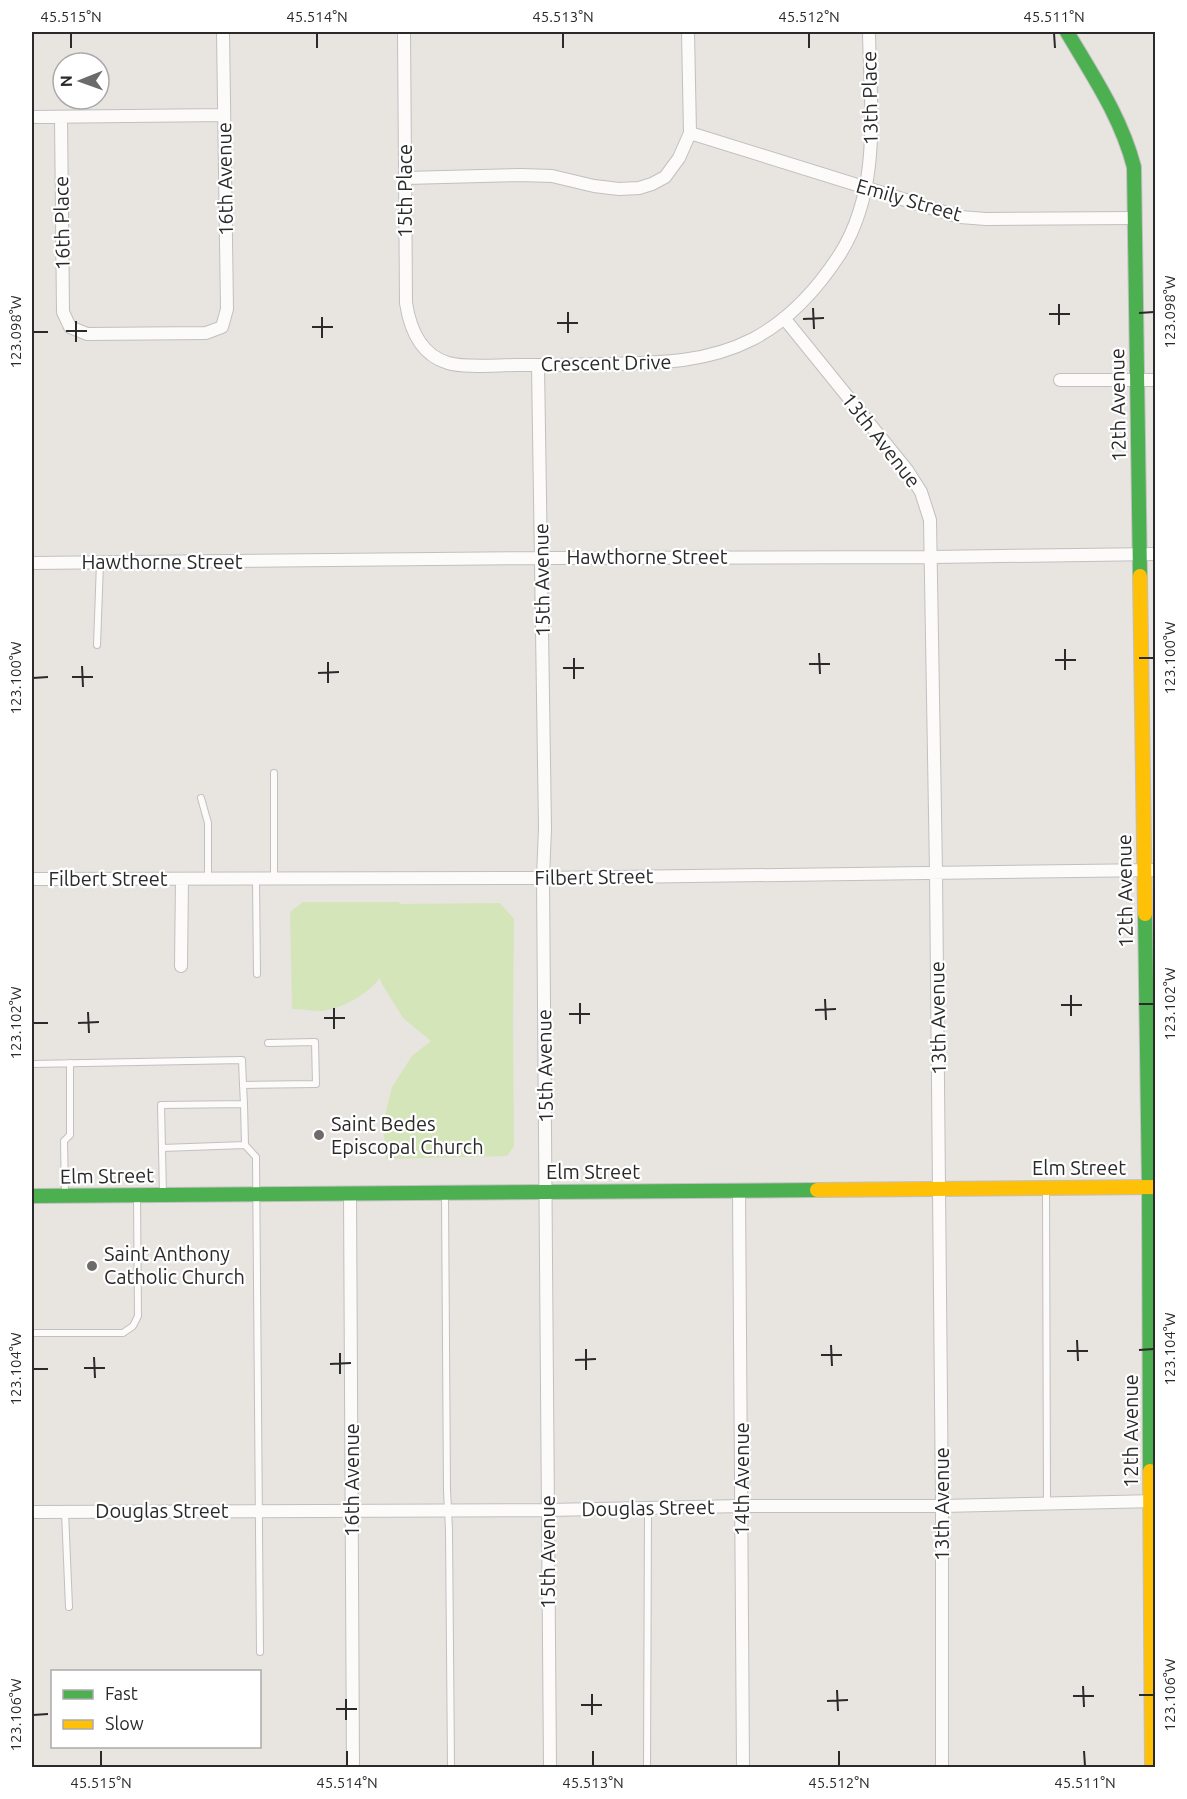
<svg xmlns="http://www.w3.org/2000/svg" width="1187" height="1799" viewBox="0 0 1187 1799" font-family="Ubuntu,sans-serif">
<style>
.pitch{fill:#d4e5b9}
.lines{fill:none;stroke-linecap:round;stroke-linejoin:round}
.lane-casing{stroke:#c1c0c1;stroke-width:8}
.street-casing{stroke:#c1c0c1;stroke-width:14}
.fast-casing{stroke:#c1c0c1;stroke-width:16}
.slow-casing{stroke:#c1c0c1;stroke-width:16}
.lane{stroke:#fcfbfa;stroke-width:6}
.street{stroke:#fcfbfa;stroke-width:12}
.fast{stroke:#4caf50;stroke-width:14}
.slow{stroke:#ffc107;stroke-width:14}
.ticks{fill:none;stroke:#2a2a2a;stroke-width:2}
.poi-dot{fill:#6c6b6a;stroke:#fff;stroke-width:2}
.labels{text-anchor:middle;stroke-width:4.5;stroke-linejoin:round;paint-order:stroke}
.street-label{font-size:20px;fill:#2a2a2a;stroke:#fff}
.poi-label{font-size:20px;fill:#2a2a2a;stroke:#fff;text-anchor:start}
.neatline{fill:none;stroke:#2a2a2a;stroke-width:2}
.ticks-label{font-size:15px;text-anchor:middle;fill:#2a2a2a}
</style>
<rect width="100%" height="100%" fill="#e8e4e0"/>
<path class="pitch" d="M 303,902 L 399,902 L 400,904 L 500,903 L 514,919 L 513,1024 L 514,1146 L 507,1156 L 386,1159 L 383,1123 L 392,1087 L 412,1056 L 431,1041 L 403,1018 L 382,984 L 380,978 C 367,995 343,1008 322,1011 C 312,1011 302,1009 292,1009 L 290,912 Z"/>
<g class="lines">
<defs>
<path id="lane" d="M 97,645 L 100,563
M 274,773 L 274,878
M 201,798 L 208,823 L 208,878
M 256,879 L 257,974
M 32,1064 L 242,1060 L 243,1085
M 245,1145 L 256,1157 L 260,1652
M 162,1148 L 245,1145 L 244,1104
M 1046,1188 L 1047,1504
M 163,1194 L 161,1105 L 244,1104 L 243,1085 L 316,1084 L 315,1042 L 268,1043
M 65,1195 L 64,1141 L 70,1135 L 70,1063
M 445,1195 L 447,1490 L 449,1530 L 451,1768
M 32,1333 L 123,1333 L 133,1326 L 138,1316 L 137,1198
M 65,1512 L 69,1607
M 647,1768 L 648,1508"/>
<path id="street" d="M 404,32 L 406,303 C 410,329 421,355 448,363 C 464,368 497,365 516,365 C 546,365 576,365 607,364 C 658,363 706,363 753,339 C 789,320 818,288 840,254 C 882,187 870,106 869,32
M 32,117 L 224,115
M 61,117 L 63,312 L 70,327 L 87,334 L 206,333 L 222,327 L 227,309 L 223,32
M 690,133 L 960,217 L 986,219 L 1135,218
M 406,178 L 521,175 L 552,176 L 594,186 L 619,189 L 639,188 L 652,184 L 665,177 L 679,158 L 690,133 L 688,32
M 784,318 L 907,470 L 921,492 L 930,520 L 936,872 L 942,1506 L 942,1768
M 538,365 L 545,828 L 543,878 L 550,1768
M 1060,380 L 1156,380
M 32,563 L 542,558 L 932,557 L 1156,554
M 32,879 L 543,878 L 1156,870
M 181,966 L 182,879
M 739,1191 L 743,1768
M 350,1193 L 353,1768
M 32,1512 L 548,1510 L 742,1506 L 942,1506 L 1156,1501"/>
<path id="fast" d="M 1067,32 C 1093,76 1121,117 1134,167 L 1140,576
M 1145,914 L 1149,1187 L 1150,1471
M 32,1196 L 817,1190"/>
<path id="slow" d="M 1140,576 L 1145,914
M 817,1190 L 1156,1187
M 1150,1471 L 1152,1768"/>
</defs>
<use href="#lane" class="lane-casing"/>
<use href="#street" class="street-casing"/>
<use href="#fast" class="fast-casing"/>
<use href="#slow" class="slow-casing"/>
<use href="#lane" class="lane"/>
<use href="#street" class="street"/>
<use href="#fast" class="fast"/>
<use href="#slow" class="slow"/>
</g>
<path class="ticks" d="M 71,33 L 71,48M 317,33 L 317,48M 563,33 L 563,48M 809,33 L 809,48M 1054,33 L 1055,48M 1059,304 L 1059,325M 813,308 L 814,329M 568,312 L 568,333M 1139,313 L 1154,312M 1049,314 L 1070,314M 322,317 L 322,338M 803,319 L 824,318M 76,321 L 76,342M 557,323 L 578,323M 312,327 L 333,327M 66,331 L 87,331M 33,332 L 48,332M 1065,649 L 1065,670M 819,653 L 820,674M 574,658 L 574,679M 1139,658 L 1154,658M 1055,660 L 1076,660M 328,662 L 328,683M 809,664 L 830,664M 82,666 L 83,687M 563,668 L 584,668M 318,673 L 339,672M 72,677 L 93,677M 33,678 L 48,677M 1071,995 L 1071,1016M 825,999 L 826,1020M 580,1003 L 580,1024M 1139,1004 L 1154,1004M 1061,1005 L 1082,1005M 334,1008 L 334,1029M 815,1010 L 836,1009M 88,1012 L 89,1033M 569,1014 L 590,1014M 324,1018 L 345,1018M 33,1023 L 48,1023M 78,1023 L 99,1022M 1077,1340 L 1078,1361M 831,1345 L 832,1366M 586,1349 L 586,1370M 1139,1350 L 1154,1349M 1067,1351 L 1088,1351M 340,1353 L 340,1374M 821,1355 L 842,1355M 94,1357 L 95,1378M 575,1360 L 596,1359M 330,1364 L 351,1363M 84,1368 L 105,1368M 33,1369 L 48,1369M 1083,1686 L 1084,1707M 837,1690 L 838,1711M 592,1694 L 592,1715M 1139,1695 L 1154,1695M 1073,1696 L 1094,1696M 346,1699 L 346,1720M 827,1701 L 848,1700M 581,1705 L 602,1705M 336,1709 L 357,1709M 33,1715 L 48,1714M 101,1751 L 101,1766M 347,1751 L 347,1766M 593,1751 L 593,1766M 839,1751 L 839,1766M 1084,1751 L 1085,1766"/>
<g class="poi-dot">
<circle cx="319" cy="1135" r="6"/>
<circle cx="92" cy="1266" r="6"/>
</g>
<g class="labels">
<g class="street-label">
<text transform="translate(870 98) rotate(-91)" y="7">13th Place</text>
<text transform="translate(225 179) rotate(-91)" y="7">16th Avenue</text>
<text transform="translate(405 191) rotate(-90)" y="7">15th Place</text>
<text transform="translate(909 200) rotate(16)" y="7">Emily Street</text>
<text transform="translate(62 223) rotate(-91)" y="7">16th Place</text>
<text transform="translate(606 363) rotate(-1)" y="7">Crescent Drive</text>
<text transform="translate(1118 405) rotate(-91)" y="7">12th Avenue</text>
<text transform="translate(881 440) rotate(52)" y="7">13th Avenue</text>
<text x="647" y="564">Hawthorne Street</text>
<text x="162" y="569">Hawthorne Street</text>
<text transform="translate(542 580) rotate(-91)" y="7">15th Avenue</text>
<text transform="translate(594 877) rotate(-1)" y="7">Filbert Street</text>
<text x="108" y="886">Filbert Street</text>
<text transform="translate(1125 891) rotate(-91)" y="7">12th Avenue</text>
<text transform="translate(938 1018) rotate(-91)" y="7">13th Avenue</text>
<text transform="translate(545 1066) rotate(-91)" y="7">15th Avenue</text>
<text x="1079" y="1175">Elm Street</text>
<text x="593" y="1179">Elm Street</text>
<text transform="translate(107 1176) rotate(-1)" y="7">Elm Street</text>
<text transform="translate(1131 1431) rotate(-90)" y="7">12th Avenue</text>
<text transform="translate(742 1479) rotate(-90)" y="7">14th Avenue</text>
<text transform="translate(352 1480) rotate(-90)" y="7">16th Avenue</text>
<text transform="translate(942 1504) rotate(-90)" y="7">13th Avenue</text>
<text transform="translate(648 1508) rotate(-1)" y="7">Douglas Street</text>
<text x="162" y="1518">Douglas Street</text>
<text transform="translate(548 1552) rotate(-90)" y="7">15th Avenue</text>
</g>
<g class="poi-label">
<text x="331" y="1131">Saint Bedes<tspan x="331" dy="23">Episcopal Church</tspan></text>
<text x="104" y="1261">Saint Anthony<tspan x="104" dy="23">Catholic Church</tspan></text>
</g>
</g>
<rect width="1187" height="1799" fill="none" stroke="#ffffff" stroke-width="66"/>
<rect x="51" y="1670" width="210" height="78" fill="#ffffff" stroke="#aaaaaa" stroke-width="1.5"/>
<rect x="63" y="1690" width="30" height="9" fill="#4caf50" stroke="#aaaaaa" stroke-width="1.5"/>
<text x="105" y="1700" font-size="18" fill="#2a2a2a">Fast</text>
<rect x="63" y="1720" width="30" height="9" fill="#ffc107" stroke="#aaaaaa" stroke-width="1.5"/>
<text x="105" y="1730" font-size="18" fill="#2a2a2a">Slow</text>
<g transform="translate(81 81) rotate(269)"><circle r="28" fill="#ffffff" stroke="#aaaaaa" stroke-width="1.5"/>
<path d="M0-4.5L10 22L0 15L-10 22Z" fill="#6c6b6a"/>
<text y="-9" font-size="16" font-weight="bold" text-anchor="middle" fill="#2a2a2a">N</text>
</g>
<rect x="33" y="33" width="1121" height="1733" class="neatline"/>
<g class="ticks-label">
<text x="71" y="22">45.515°N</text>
<text x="317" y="22">45.514°N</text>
<text x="563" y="22">45.513°N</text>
<text x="809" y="22">45.512°N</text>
<text x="1054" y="22">45.511°N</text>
<text transform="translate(1170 312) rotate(-90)" y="5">123.098°W</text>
<text transform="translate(16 332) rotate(-90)" y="5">123.098°W</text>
<text transform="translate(1170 658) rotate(-90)" y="5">123.100°W</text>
<text transform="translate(16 678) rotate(-90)" y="5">123.100°W</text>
<text transform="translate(1170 1004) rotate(-90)" y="5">123.102°W</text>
<text transform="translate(16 1023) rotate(-90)" y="5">123.102°W</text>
<text transform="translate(1170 1349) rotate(-90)" y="5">123.104°W</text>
<text transform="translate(16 1369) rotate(-90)" y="5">123.104°W</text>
<text transform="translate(1170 1695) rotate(-90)" y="5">123.106°W</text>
<text transform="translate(16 1715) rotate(-90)" y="5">123.106°W</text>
<text x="101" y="1788">45.515°N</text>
<text x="347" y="1788">45.514°N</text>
<text x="593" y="1788">45.513°N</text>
<text x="839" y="1788">45.512°N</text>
<text x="1085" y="1788">45.511°N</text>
</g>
</svg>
